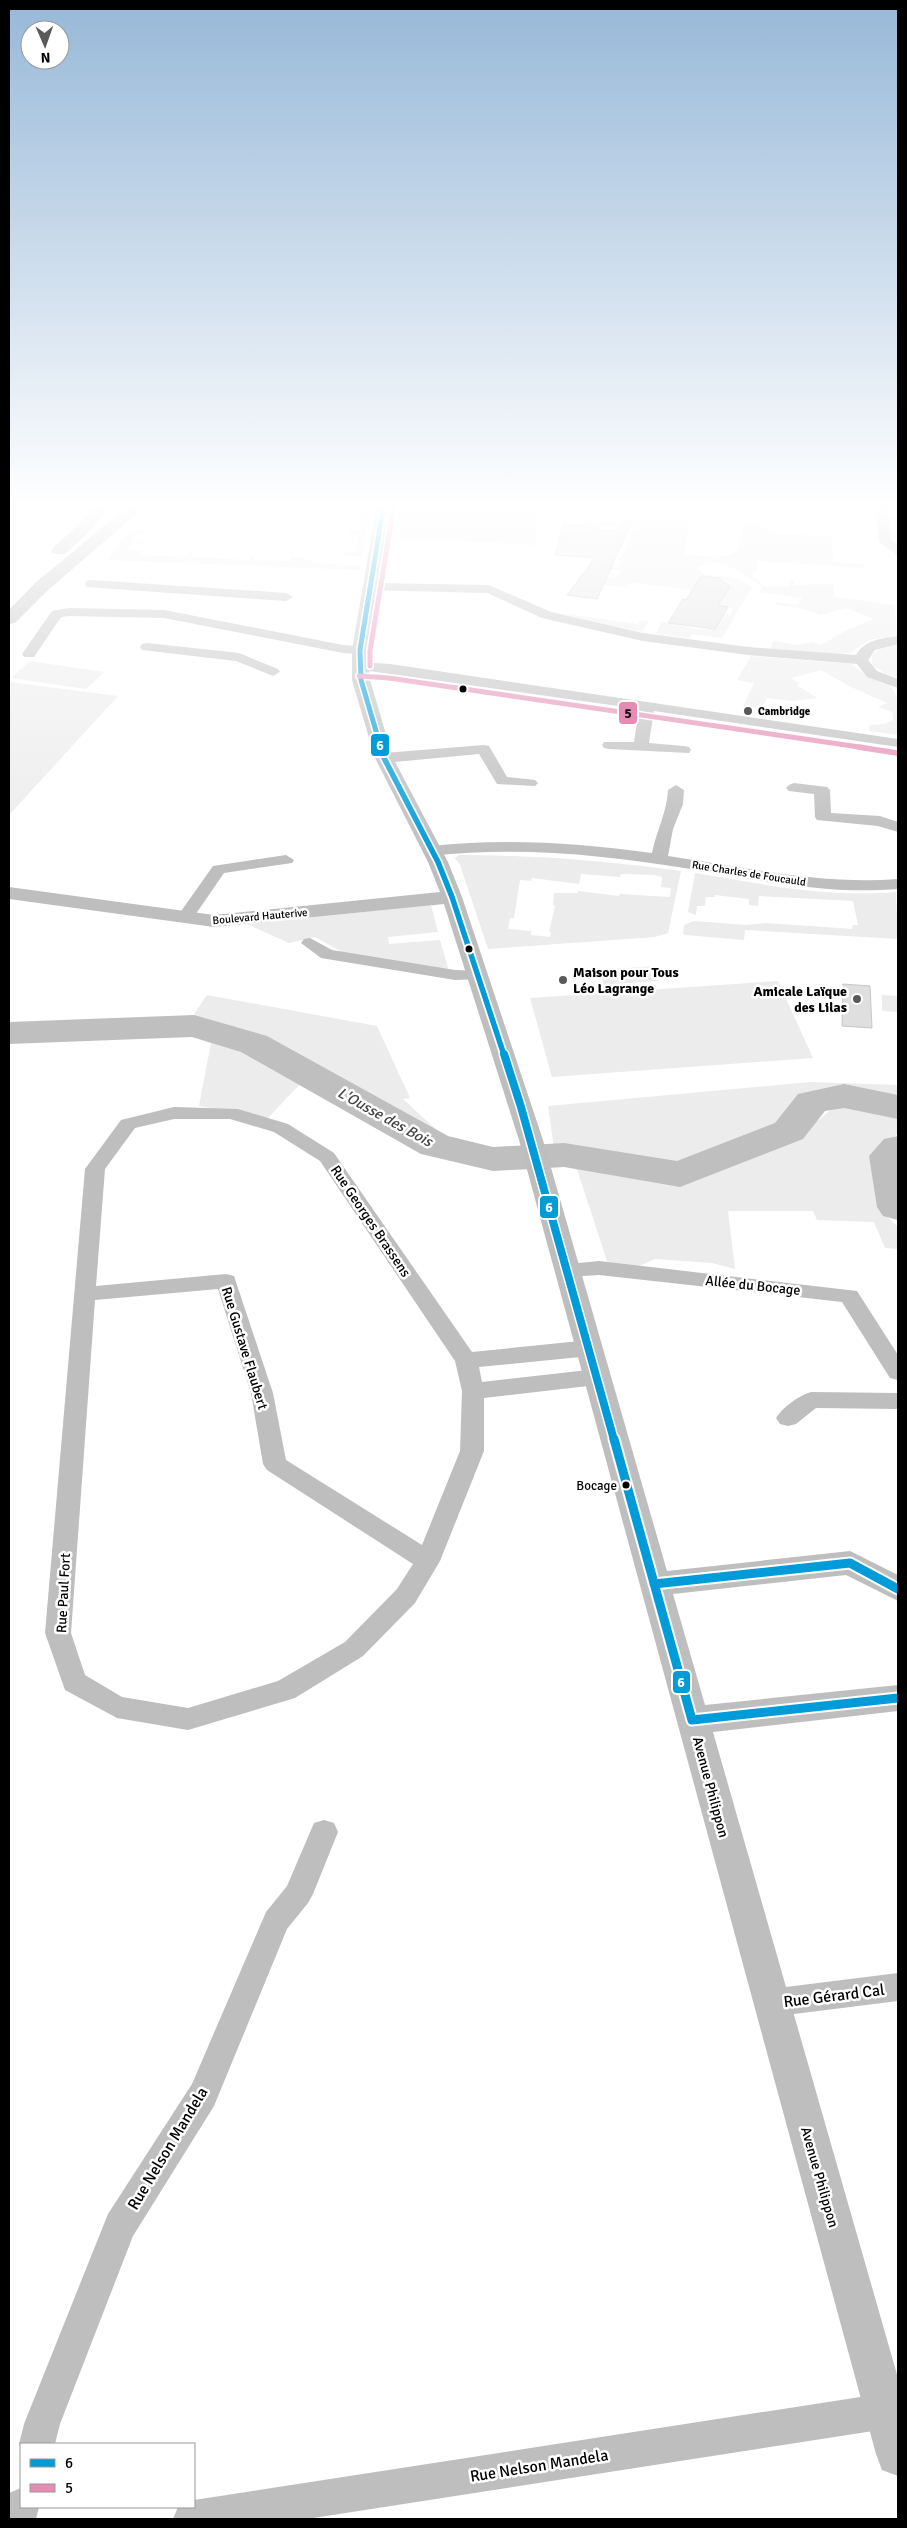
<svg xmlns="http://www.w3.org/2000/svg" width="907" height="2528" viewBox="0 0 907 2528" font-family="Signika,sans-serif">
<style>
.green{fill:#ececec;fill-rule:evenodd}
.lines{fill:none;stroke-linecap:round;stroke-linejoin:round}
.river{fill:#bfbfbf;fill-rule:evenodd}
.building{fill:#dfdfdf;stroke:#c7c7c7}
.minor{fill:#bebebe;fill-rule:evenodd}
.tertiary{fill:#bebebe;fill-rule:evenodd}
.secondary{fill:#b8b8b8;fill-rule:evenodd}
.bus-1-far3-casing{stroke:#fff;stroke-width:8}
.bus-1-far2-casing{stroke:#fff;stroke-width:9}
.bus-1-far1-casing{stroke:#fff;stroke-width:11}
.bus-1-casing{stroke:#fff;stroke-width:13}
.bus-2-far1-casing{stroke:#fff;stroke-width:8}
.bus-2-casing{stroke:#fff;stroke-width:9}
.bus-1-far3{stroke:#009bd9;stroke-width:5}
.bus-1-far2{stroke:#009bd9;stroke-width:5.5}
.bus-1-far1{stroke:#009bd9;stroke-width:8}
.bus-1{stroke:#009bd9;stroke-width:9}
.bus-2-far1{stroke:#e58cb4;stroke-width:5}
.bus-2{stroke:#e58cb4;stroke-width:5.5}
.bus-dot{fill:#000;stroke:#fff;stroke-width:2}
.poi-dot{fill:#595959;stroke:#fff;stroke-width:2}
.labels{text-anchor:middle;stroke-width:5;stroke-linejoin:round;paint-order:stroke}
.far-poi-label{font-size:11px;font-weight:bold;fill:#000;stroke:#fff;text-anchor:start}
.far-street-label{font-size:11px;fill:#000;stroke:#fff}
.bus-label{font-size:13px;fill:#000;stroke:#fff;text-anchor:end}
.poi-label{font-size:14px;font-weight:bold;fill:#000;stroke:#fff;text-anchor:start}
.street-label{font-size:14px;fill:#000;stroke:#fff}
.water-label{font-size:15px;font-style:italic;fill:#444;stroke:#fff}
.near-street-label{font-size:16px;fill:#000;stroke:#fff}
.line-badge{stroke:#fff;stroke-width:2}
.badge-label{font-size:14px;text-anchor:middle;font-weight:bold;fill:#fff}
.pale-badge-label{font-size:14px;text-anchor:middle;font-weight:bold;fill:#111}
</style>
<rect width="100%" height="100%" fill="#fff"/>
<path class="green" d="M 364,503 L 371,503 L 362,556 L 325,556 L 344,556 L 345,552 L 355,552 L 358,535 L 348,534 L 349,530 L 359,530 L 361,521 L 351,521 L 351,519 L 361,519 L 363,508 L 353,508 L 354,506 L 363,506 Z
M 401,503 L 538,503 L 536,545 L 426,539 L 405,540 L 395,537 Z
M 893,513 L 898,513 L 898,548 L 890,544 L 885,516 L 893,517 Z
M 634,519 L 690,521 L 684,554 C 695,555 727,560 735,552 C 742,546 742,531 743,522 L 752,522 L 778,534 L 832,536 L 833,562 L 864,564 L 864,568 L 757,561 L 757,572 L 753,572 L 753,577 L 764,586 L 789,587 L 790,579 L 794,580 L 794,585 L 834,584 L 834,597 L 895,605 L 897,635 L 869,640 L 850,653 L 842,654 L 771,649 L 773,641 L 798,645 L 811,642 L 821,645 L 847,630 L 873,619 L 846,608 L 820,615 L 805,609 L 775,605 L 777,602 L 798,605 L 802,598 L 759,592 L 762,586 C 745,576 718,552 698,568 L 705,575 L 736,578 L 752,587 L 722,638 L 692,634 L 690,638 L 655,634 L 662,622 L 697,629 L 715,629 L 724,614 L 730,614 L 733,608 L 718,606 L 731,583 L 719,578 L 701,576 L 692,590 L 636,583 L 631,583 L 627,588 L 591,583 L 600,578 L 618,576 L 621,570 L 596,570 L 594,567 L 617,567 L 635,527 L 583,525 L 584,520 L 631,522 Z
M 147,530 L 145,534 L 136,534 L 133,541 L 142,541 L 142,544 L 132,544 L 130,549 L 143,551 L 141,555 L 186,557 L 188,553 L 194,553 L 192,557 L 248,560 L 250,556 L 255,556 L 254,560 L 289,561 L 291,557 L 304,558 L 317,563 L 359,566 L 360,570 L 107,560 L 126,533 Z
M 566,614 L 638,624 L 641,620 L 649,621 L 642,632 L 577,618 Z
M 898,644 L 898,678 L 886,674 L 872,665 L 872,655 L 883,647 Z
M 751,656 L 851,664 L 868,677 L 890,685 L 898,698 L 898,735 L 869,731 L 870,725 L 884,724 L 893,720 L 892,712 L 878,707 L 887,703 L 849,686 L 821,670 L 791,678 L 800,684 L 797,685 L 817,698 L 793,701 L 767,698 L 762,709 L 743,706 L 754,683 L 737,680 Z
M 30,661 L 104,672 L 86,689 L 11,678 Z
M 9,682 L 118,696 L 9,815 Z
M 459,855 C 534,855 607,861 681,871 L 668,933 L 655,937 L 488,949 L 460,865 L 455,858 ZM 581,874 L 620,877 L 621,874 L 654,875 L 662,877 L 661,887 L 671,888 L 670,897 L 620,894 L 619,896 L 578,891 L 578,893 L 554,893 L 553,905 L 555,906 L 549,932 L 551,932 L 550,937 L 531,935 L 531,931 L 508,929 L 510,918 L 514,918 L 520,880 L 531,881 L 532,878 L 579,884 Z
M 695,873 C 764,884 825,898 896,892 L 898,939 L 745,930 L 744,940 L 685,935 L 683,933 L 684,925 L 694,921 L 746,925 L 766,923 L 852,929 L 853,925 L 858,925 L 853,901 L 759,896 L 758,906 L 749,905 L 749,899 L 715,895 L 715,897 L 706,897 L 705,906 L 697,906 L 696,915 L 688,912 Z
M 431,905 L 438,932 L 388,937 L 389,944 L 440,940 L 449,971 L 344,953 L 315,937 L 289,943 L 247,924 Z
M 653,966 L 658,981 L 604,985 L 599,970 Z
M 778,981 L 813,1058 L 552,1077 L 530,998 Z
M 207,995 L 377,1026 L 410,1098 L 403,1099 L 439,1132 L 287,1055 L 254,1034 L 199,1022 L 194,1014 Z
M 882,995 L 898,996 L 898,1012 L 882,1011 Z
M 203,1038 L 238,1046 L 303,1081 L 268,1118 L 199,1106 L 211,1043 Z
M 811,1082 L 898,1085 L 898,1096 C 873,1092 840,1082 815,1093 C 803,1099 793,1112 782,1119 C 757,1137 709,1162 678,1166 C 639,1171 595,1146 554,1148 L 548,1106 Z
M 838,1104 L 862,1105 L 898,1113 L 898,1133 L 880,1152 C 881,1176 875,1213 898,1226 L 898,1249 L 885,1248 L 874,1222 L 817,1220 L 813,1211 L 728,1211 L 735,1269 L 712,1263 L 655,1259 L 639,1266 L 608,1264 L 575,1163 L 657,1179 L 691,1179 L 731,1167 L 793,1141 Z"/>
<g class="lines">
<path class="river" d="M 194,1015 L 267,1036 L 448,1136 L 493,1147 L 564,1143 L 677,1161 L 775,1123 L 798,1094 L 844,1084 L 898,1095 L 898,1119 L 844,1108 L 825,1111 L 803,1139 L 680,1187 L 564,1167 L 493,1171 L 421,1154 L 241,1052 L 192,1037 L 9,1044 L 9,1022 Z
M 898,1136 L 898,1220 L 883,1216 L 877,1207 L 869,1156 L 884,1139 Z"/>
</g>
<path class="building" d="M 625,519 L 632,522 L 597,599 L 567,595 L 595,558 L 555,555 L 563,524 L 599,526 L 597,530 L 615,531 Z
M 701,576 L 719,578 L 730,586 L 718,606 L 728,607 L 715,629 L 668,623 L 683,599 L 686,600 Z
M 843,984 L 870,986 L 872,1028 L 842,1026 Z"/>
<g class="lines">
<path class="minor" d="M 875,503 L 886,504 L 891,540 L 898,545 L 898,555 L 879,542 Z
M 91,580 L 286,593 L 293,597 L 286,601 L 86,587 L 85,584 L 86,581 Z
M 370,583 L 489,585 L 551,612 L 643,633 L 748,647 L 856,655 C 865,640 881,638 898,636 L 898,644 L 875,650 L 868,660 L 877,671 L 898,679 L 898,688 L 867,677 L 857,664 L 748,655 L 643,641 L 542,618 L 487,593 L 365,590 L 364,587 L 365,584 Z
M 69,608 L 164,610 L 343,645 L 360,646 L 367,650 L 360,654 L 343,653 L 164,618 L 69,616 L 61,617 L 34,657 L 24,657 L 22,654 L 52,611 Z
M 147,643 L 239,653 L 278,669 L 280,672 L 273,676 L 236,661 L 142,650 L 140,647 L 142,644 Z
M 360,662 L 390,664 L 898,739 L 898,747 L 654,711 L 649,743 L 684,746 L 689,747 L 691,750 L 689,753 L 609,749 L 604,748 L 602,745 L 604,742 L 634,742 L 639,709 L 355,669 L 353,666 Z
M 484,745 L 489,746 L 507,777 L 535,780 L 538,783 L 535,786 L 497,784 L 479,754 L 384,763 L 376,758 L 384,753 Z
M 794,783 L 827,787 L 830,790 L 831,813 L 880,816 L 898,822 L 898,832 L 878,826 L 817,820 L 815,817 L 814,794 L 789,791 L 786,788 L 789,785 Z
M 676,785 L 684,790 L 683,804 L 673,829 L 668,856 C 745,867 819,885 898,879 L 898,889 C 826,895 762,880 691,869 C 604,855 519,846 431,856 L 423,851 L 431,846 C 505,838 578,843 652,853 C 656,832 667,812 668,790 Z
M 286,855 L 294,860 L 292,863 L 224,873 L 191,921 L 179,921 L 177,917 L 213,866 Z
M 310,938 L 332,950 L 455,970 L 482,971 L 485,975 L 482,979 L 455,980 L 327,959 L 321,958 L 301,943 L 304,939 Z
M 174,1107 L 238,1109 L 288,1124 L 334,1153 L 472,1352 L 590,1340 L 598,1343 L 601,1348 L 598,1353 L 590,1356 L 479,1367 L 482,1382 L 597,1369 L 605,1371 L 608,1377 L 605,1383 L 597,1385 L 484,1398 L 484,1451 L 440,1561 L 415,1603 L 363,1656 L 295,1698 L 188,1730 L 117,1718 L 65,1690 L 45,1633 L 85,1169 L 121,1120 ZM 174,1119 L 230,1119 L 274,1132 L 320,1161 L 455,1361 L 462,1391 L 460,1451 L 422,1545 L 286,1460 L 273,1393 L 234,1276 L 226,1274 L 96,1286 L 105,1169 L 135,1128 ZM 218,1289 L 251,1393 L 263,1464 L 267,1470 L 413,1564 L 397,1589 L 345,1642 L 278,1681 L 188,1708 L 122,1697 L 85,1675 L 71,1633 L 95,1300 Z
M 599,1261 L 857,1291 L 898,1355 L 898,1380 L 890,1378 L 842,1302 L 599,1275 L 567,1277 L 559,1275 L 556,1270 L 559,1265 Z
M 811,1392 L 898,1393 L 898,1409 L 816,1408 L 796,1424 L 788,1426 L 780,1424 L 776,1418 C 783,1407 798,1396 811,1392 Z
M 324,1820 L 334,1823 L 338,1832 L 313,1894 L 308,1903 L 287,1929 L 214,2106 L 133,2236 L 60,2424 L 55,2444 L 21,2444 L 21,2449 L 19,2444 L 24,2424 L 108,2214 L 192,2084 L 266,1912 L 287,1886 L 314,1823 Z
M 898,1973 L 898,2001 L 770,2017 L 759,2013 L 755,2003 L 759,1993 L 770,1989 Z
M 886,2393 L 898,2398 L 898,2424 L 886,2429 L 307,2519 L 173,2519 L 178,2507 L 194,2507 L 194,2500 Z
M 21,2488 L 21,2507 L 39,2507 L 36,2519 L 9,2519 L 9,2493 Z"/>
<path class="tertiary" d="M 377,503 L 391,503 L 368,650 L 370,680 L 393,758 L 448,862 L 462,897 L 543,1140 L 667,1571 L 850,1551 L 898,1575 L 898,1601 L 846,1575 L 673,1594 L 705,1705 L 898,1685 L 898,1711 L 713,1732 L 898,2378 L 898,2476 L 882,2470 L 876,2454 L 519,1140 L 444,904 L 214,927 L 9,899 L 9,887 L 214,915 L 440,892 L 428,862 L 375,758 L 352,680 L 352,650 Z"/>
<path class="secondary" d="M 95,503 L 112,503 L 91,530 L 65,554 L 53,554 L 51,551 L 53,548 L 79,524 Z
M 132,503 L 149,503 L 47,591 L 15,623 L 9,624 L 9,610 L 35,583 Z
M 858,503 L 898,503 L 898,510 L 866,508 Z"/>
<defs>
<path id="bus-1-far3" d="M 381,748 L 361,680 L 360,650 L 384,503"/>
<path id="bus-1-far2" d="M 381,747 L 384,758 L 438,862 L 452,897 L 504,1055"/>
<path id="bus-1-far1" d="M 504,1054 L 521,1107 L 614,1440"/>
<path id="bus-1" d="M 614,1439 L 692,1720 L 898,1698
M 654,1584 L 850,1563 L 898,1589"/>
<path id="bus-2-far1" d="M 370,666 L 370,651 L 394,505
M 359,676 L 389,678 L 866,748"/>
<path id="bus-2" d="M 858,747 L 897,753"/>
</defs>
<use href="#bus-1-far3" class="bus-1-far3-casing"/>
<use href="#bus-1-far2" class="bus-1-far2-casing"/>
<use href="#bus-1-far1" class="bus-1-far1-casing"/>
<use href="#bus-1" class="bus-1-casing"/>
<use href="#bus-2-far1" class="bus-2-far1-casing"/>
<use href="#bus-2" class="bus-2-casing"/>
<use href="#bus-1-far3" class="bus-1-far3"/>
<use href="#bus-1-far2" class="bus-1-far2"/>
<use href="#bus-1-far1" class="bus-1-far1"/>
<use href="#bus-1" class="bus-1"/>
<use href="#bus-2-far1" class="bus-2-far1"/>
<use href="#bus-2" class="bus-2"/>
</g>
<linearGradient id="sky" x2="0" y2="1"><stop stop-color="#97b8d8"/><stop offset="0.59" stop-color="#fff"/><stop offset="1" stop-color="#fff" stop-opacity="0"/></linearGradient>
<rect width="907" height="857" fill="url(#sky)"/>
<g class="bus-dot">
<circle cx="463" cy="689" r="4.5"/>
<circle cx="469" cy="949" r="4.5"/>
<circle cx="626" cy="1485" r="4.5"/>
</g>
<g class="poi-dot">
<circle cx="748" cy="711" r="5"/>
<circle cx="563" cy="980" r="5"/>
<circle cx="857" cy="999" r="5"/>
</g>
<g class="labels">
<g class="far-poi-label">
<text x="758" y="715">Cambridge</text>
</g>
<g class="far-street-label">
<text transform="translate(749 873) rotate(9)" y="4">Rue Charles de Foucauld</text>
<text transform="translate(260 916) rotate(-5)" y="4">Boulevard Hauterive</text>
</g>
<g class="bus-label">
<text x="617" y="1490">Bocage</text>
</g>
<g class="poi-label">
<text x="573" y="977">Maison pour Tous<tspan x="573" dy="16">Léo Lagrange</tspan></text>
<text x="847" y="996" text-anchor="end">Amicale Laïque<tspan x="847" dy="16">des Lilas</tspan></text>
</g>
<g class="street-label">
<text transform="translate(371 1221) rotate(56)" y="5">Rue Georges Brassens</text>
<text transform="translate(753 1285) rotate(6)" y="5">Allée du Bocage</text>
<text transform="translate(245 1348) rotate(73)" y="5">Rue Gustave Flaubert</text>
<text transform="translate(63 1593) rotate(-87)" y="5">Rue Paul Fort</text>
<text transform="translate(711 1787) rotate(75)" y="5">Avenue Philippon</text>
<text transform="translate(820 2177) rotate(74)" y="5">Avenue Philippon</text>
</g>
<g class="water-label">
<text transform="translate(385 1117) rotate(29)" y="5">L'Ousse des Bois</text>
</g>
<g class="near-street-label">
<text transform="translate(834 1995) rotate(-7)" y="6">Rue Gérard Cal</text>
<text transform="translate(167 2148) rotate(-59)" y="6">Rue Nelson Mandela</text>
<text transform="translate(539 2465) rotate(-9)" y="6">Rue Nelson Mandela</text>
</g>
</g>
<g class="line-badge">
<rect x="618" y="701" width="20" height="24" rx="5" fill="#e58cb4"/>
<rect x="370" y="733" width="20" height="24" rx="5" fill="#009bd9"/>
<rect x="539" y="1195" width="20" height="24" rx="5" fill="#009bd9"/>
<rect x="672" y="1670" width="19" height="24" rx="5" fill="#009bd9"/>
</g>
<g class="badge-label">
<text x="380" y="750">6</text>
<text x="549" y="1212">6</text>
<text x="681" y="1687">6</text>
</g>
<g class="pale-badge-label">
<text x="628" y="718">5</text>
</g>
<rect width="907" height="2528" fill="none" stroke="#000000" stroke-width="20"/>
<rect x="20" y="2443" width="175" height="65" fill="#ffffff" stroke="#999999"/>
<rect x="30" y="2459" width="25" height="8" fill="#009bd9" stroke="#999999"/>
<text x="65" y="2468" font-size="15" fill="#000000">6</text>
<rect x="30" y="2484" width="25" height="8" fill="#e58cb4" stroke="#999999"/>
<text x="65" y="2493" font-size="15" fill="#000000">5</text>
<g transform="translate(45 45) rotate(178)"><circle r="24" fill="#ffffff" stroke="#999999"/>
<path d="M0-4L9 19L0 12L-9 19Z" fill="#595959"/>
<text y="-8" font-size="14" font-weight="bold" text-anchor="middle" fill="#000000">N</text>
</g>
</svg>
